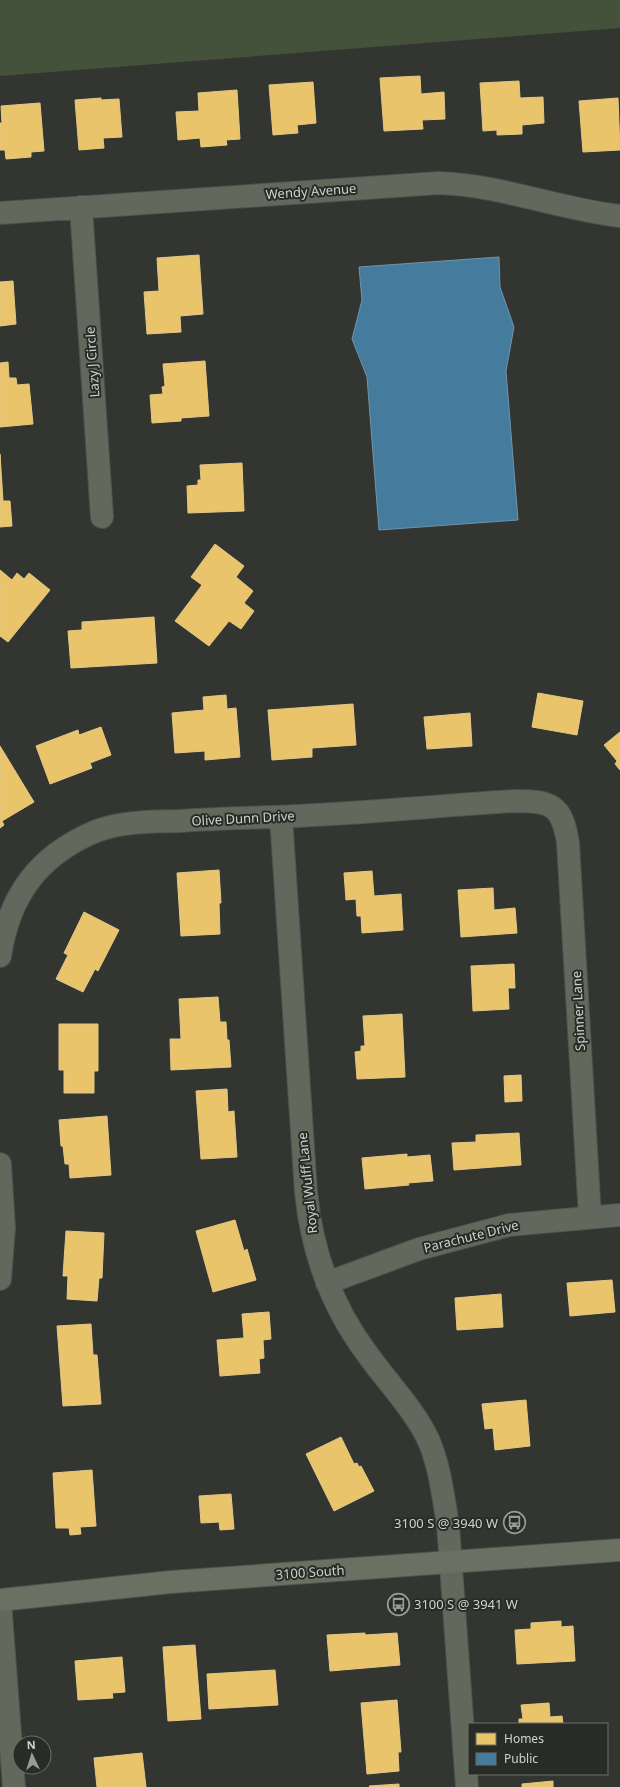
<svg xmlns="http://www.w3.org/2000/svg" width="620" height="1787" viewBox="0 0 620 1787" font-family="'Noto Sans',sans-serif">
<style>
.green{fill:#45523b}
.homes{fill:#e9c46a;stroke:#e2c888}
.public{fill:#457b9d;stroke:#6f95ac}
.lines{fill:none;stroke-linecap:round;stroke-linejoin:round}
.minor-casing{stroke:#4f504e;stroke-width:24}
.major-casing{stroke:#4f504e;stroke-width:24}
.minor{stroke:#62695c;stroke-width:22}
.major{stroke:#6a7163;stroke-width:22}
.labels{text-anchor:middle;stroke-width:4;stroke-linejoin:round;paint-order:stroke}
.street-label{font-size:13px;fill:#d0d2cf;stroke:#292c26}
.poi-label{font-size:13px;fill:#d0d2cf;stroke:#292c26;text-anchor:end}
</style>
<rect width="100%" height="100%" fill="#333531"/>
<path class="green" d="M 0,0 L 620,0 L 620,28 L 0,76 Z"/>
<path class="homes" d="M 420,76 L 421,94 L 444,92 L 445,119 L 422,120 L 423,129 L 384,131 L 380,78 Z
M 519,81 L 520,98 L 543,97 L 544,123 L 522,125 L 522,134 L 497,135 L 497,130 L 483,131 L 480,83 Z
M 313,82 L 316,123 L 297,125 L 298,133 L 273,135 L 269,85 Z
M 237,90 L 240,139 L 226,140 L 227,145 L 201,147 L 200,138 L 178,140 L 176,112 L 199,111 L 198,93 Z
M 101,98 L 101,100 L 119,99 L 122,137 L 103,138 L 104,148 L 79,150 L 75,100 Z
M 618,98 L 620,150 L 583,152 L 579,101 Z
M 40,103 L 44,151 L 31,152 L 31,157 L 6,159 L 5,150 L 0,150 L 0,123 L 2,123 L 1,106 Z
M 199,255 L 203,314 L 180,316 L 181,332 L 147,334 L 144,292 L 159,291 L 157,258 Z
M 13,281 L 16,324 L 0,326 L 0,282 Z
M 205,361 L 209,416 L 181,418 L 181,421 L 152,423 L 150,395 L 163,394 L 162,387 L 165,386 L 163,364 Z
M 8,362 L 9,378 L 16,378 L 17,385 L 29,384 L 33,424 L 0,427 L 0,363 Z
M 0,454 L 3,501 L 10,501 L 12,526 L 0,527 Z
M 242,463 L 244,511 L 188,513 L 187,486 L 198,485 L 198,480 L 201,480 L 200,465 Z
M 215,544 L 244,566 L 236,577 L 253,591 L 244,603 L 254,611 L 241,629 L 229,621 L 209,646 L 175,621 L 202,585 L 191,577 Z
M 0,570 L 12,580 L 17,573 L 24,579 L 29,573 L 50,590 L 8,642 L 0,636 Z
M 154,617 L 157,663 L 71,668 L 68,631 L 82,630 L 82,622 Z
M 538,693 L 583,701 L 577,735 L 532,727 Z
M 226,695 L 227,709 L 236,708 L 240,757 L 205,760 L 205,751 L 175,753 L 172,713 L 204,710 L 203,697 Z
M 353,704 L 356,745 L 312,748 L 312,757 L 272,760 L 268,710 Z
M 470,713 L 472,746 L 427,749 L 424,717 Z
M 101,727 L 111,755 L 90,763 L 92,768 L 50,784 L 36,746 L 78,730 L 79,735 Z
M 620,732 L 620,770 L 615,764 L 617,761 L 604,745 Z
M 0,746 L 34,802 L 2,821 L 4,825 L 0,828 Z
M 219,870 L 221,903 L 219,903 L 220,934 L 181,936 L 177,873 Z
M 372,871 L 374,896 L 401,894 L 403,930 L 362,933 L 361,916 L 357,916 L 356,899 L 346,900 L 344,873 Z
M 493,888 L 494,910 L 515,908 L 517,933 L 461,937 L 458,890 Z
M 84,912 L 119,930 L 98,971 L 95,969 L 83,992 L 56,979 L 68,955 L 64,953 Z
M 514,964 L 515,988 L 508,988 L 509,1009 L 473,1011 L 471,966 Z
M 218,997 L 220,1022 L 226,1022 L 227,1040 L 229,1040 L 231,1067 L 171,1070 L 170,1039 L 181,1039 L 179,999 Z
M 402,1014 L 405,1077 L 357,1079 L 355,1052 L 361,1051 L 361,1046 L 365,1046 L 363,1016 Z
M 59,1024 L 98,1024 L 98,1071 L 94,1071 L 94,1093 L 64,1093 L 64,1070 L 59,1070 Z
M 521,1075 L 522,1101 L 505,1102 L 504,1076 Z
M 227,1089 L 228,1112 L 234,1111 L 237,1157 L 201,1159 L 196,1091 Z
M 107,1116 L 111,1175 L 70,1178 L 69,1164 L 65,1164 L 63,1146 L 61,1146 L 59,1120 Z
M 519,1133 L 521,1165 L 454,1170 L 452,1143 L 476,1142 L 476,1135 Z
M 407,1154 L 407,1157 L 430,1155 L 433,1181 L 408,1183 L 409,1185 L 365,1189 L 362,1158 Z
M 235,1220 L 244,1251 L 247,1249 L 256,1280 L 213,1292 L 196,1231 Z
M 66,1231 L 104,1233 L 102,1278 L 99,1278 L 97,1301 L 67,1299 L 68,1276 L 63,1276 Z
M 612,1280 L 615,1312 L 570,1316 L 567,1283 Z
M 501,1294 L 503,1327 L 457,1330 L 455,1298 Z
M 269,1312 L 271,1339 L 263,1340 L 264,1358 L 259,1359 L 260,1373 L 220,1376 L 217,1340 L 244,1338 L 242,1314 Z
M 91,1324 L 93,1355 L 97,1355 L 101,1404 L 63,1406 L 57,1326 Z
M 526,1400 L 530,1446 L 495,1450 L 493,1428 L 485,1429 L 482,1404 Z
M 341,1437 L 354,1464 L 357,1463 L 359,1467 L 361,1466 L 374,1491 L 334,1511 L 306,1454 Z
M 92,1470 L 96,1526 L 80,1527 L 81,1534 L 70,1535 L 69,1528 L 56,1528 L 53,1473 Z
M 231,1494 L 234,1529 L 220,1530 L 219,1522 L 201,1523 L 199,1496 Z
M 561,1621 L 561,1627 L 573,1626 L 575,1661 L 517,1664 L 515,1630 L 531,1629 L 531,1623 Z
M 365,1633 L 365,1635 L 397,1633 L 400,1665 L 330,1671 L 327,1635 Z
M 195,1645 L 201,1719 L 168,1721 L 163,1647 Z
M 122,1657 L 125,1692 L 112,1693 L 113,1698 L 78,1700 L 75,1661 Z
M 275,1670 L 278,1705 L 209,1709 L 207,1674 Z
M 397,1700 L 401,1752 L 398,1752 L 399,1771 L 367,1774 L 361,1703 Z
M 549,1703 L 550,1717 L 562,1716 L 563,1724 L 519,1724 L 519,1719 L 523,1719 L 521,1705 Z
M 142,1753 L 146,1787 L 97,1787 L 94,1758 Z
M 553,1781 L 553,1787 L 522,1787 L 522,1784 Z
M 399,1784 L 399,1787 L 370,1787 L 369,1786 Z"/>
<path class="public" d="M 499,257 L 500,287 L 514,327 L 506,371 L 518,520 L 379,530 L 367,377 L 352,339 L 362,300 L 359,267 Z"/>
<g class="lines">
<defs>
<path id="minor" d="M 81,207 L 102,517
M 0,213 L 439,183 C 500,185 559,209 620,216
M 281,817 L 306,1192 C 312,1253 331,1306 368,1355 C 388,1383 413,1408 428,1439 C 440,1466 443,1496 448,1525 L 467,1787
M 0,956 C 9,896 38,856 94,832 C 121,821 151,822 180,821 C 211,819 243,818 274,817 C 354,814 435,806 515,801 C 552,801 562,805 568,843 L 590,1217
M 0,1164 L 4,1228 L 0,1279
M 327,1283 L 419,1249 L 509,1225 L 620,1215
M 0,1601 L 14,1787"/>
<path id="major" d="M 0,1600 L 171,1582 L 620,1550"/>
</defs>
<use href="#minor" class="minor-casing"/>
<use href="#major" class="major-casing"/>
<use href="#minor" class="minor"/>
<use href="#major" class="major"/>
</g>
<defs>
<symbol id="bus-ring" viewBox="-11 -11 22 22"><circle r="9.5" fill="#292c26" stroke="#999b98" stroke-width="1.5"/><path d="M-5-6H5V4H4V6H2V4H-2V6H-4V4H-5ZM-3.5-4V0h7V-4ZM-3.5 1.2v1.5H-2V1.2ZM2 1.2v1.5H3.5V1.2Z" fill="#999b98"/></symbol>
</defs>
<g fill-rule="evenodd">
<use href="#bus-ring" x="502" y="1510" width="25" height="25"/>
<use href="#bus-ring" x="386" y="1592" width="25" height="25"/>
</g>
<g class="labels">
<g class="street-label">
<text transform="translate(311 191) rotate(-4)" y="5">Wendy Avenue</text>
<text transform="translate(92 362) rotate(-94)" y="5">Lazy J Circle</text>
<text transform="translate(243 818) rotate(-3)" y="5">Olive Dunn Drive</text>
<text transform="translate(578 1011) rotate(-93)" y="5">Spinner Lane</text>
<text transform="translate(307 1183) rotate(-96)" y="5">Royal Wulff Lane</text>
<text transform="translate(471 1236) rotate(-14)" y="5">Parachute Drive</text>
<text transform="translate(310 1572) rotate(-4)" y="5">3100 South</text>
</g>
<g class="poi-label">
<text x="498" y="1528">3100 S @ 3940 W</text>
<text x="414" y="1609" text-anchor="start">3100 S @ 3941 W</text>
</g>
</g>
<rect x="468" y="1723" width="140" height="52" fill="#292c26" stroke="#6c6e6a"/>
<rect x="476" y="1733" width="20" height="12" fill="#e9c46a" stroke="#6c6e6a"/>
<text x="504" y="1743" font-size="12" fill="#d0d2cf">Homes</text>
<rect x="476" y="1753" width="20" height="12" fill="#457b9d" stroke="#6c6e6a"/>
<text x="504" y="1763" font-size="12" fill="#d0d2cf">Public</text>
<g transform="translate(32 1755) rotate(356)"><circle r="19" fill="#292c26" stroke="#6c6e6a"/>
<path d="M0-3L7 15L0 10L-7 15Z" fill="#999b98"/>
<text y="-6" font-size="11" font-weight="bold" text-anchor="middle" fill="#d0d2cf">N</text>
</g>
</svg>
